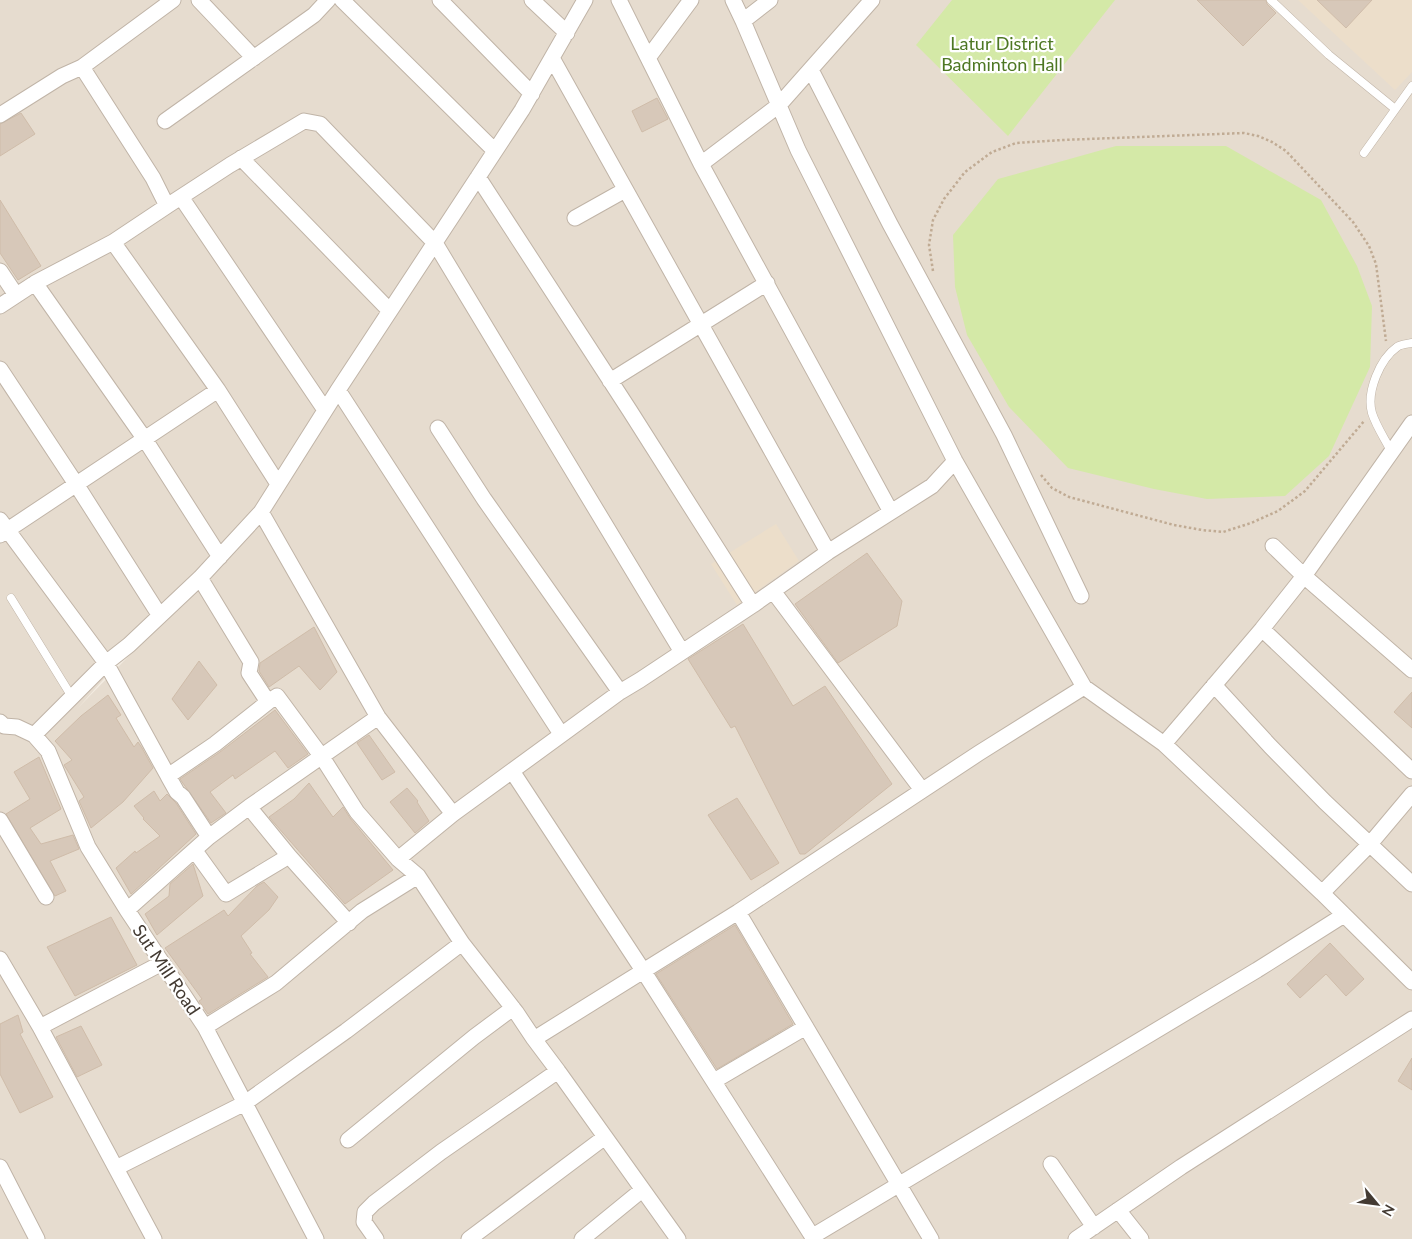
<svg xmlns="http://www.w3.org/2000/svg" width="1412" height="1239" viewBox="0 0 1412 1239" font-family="Lato,sans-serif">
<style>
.residential{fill:#e6dccf;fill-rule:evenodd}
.education{fill:#ecdeca}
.green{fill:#d4e9a7}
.building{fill:#d7c8b9;stroke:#cfbca9}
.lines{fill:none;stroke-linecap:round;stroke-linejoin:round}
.lane-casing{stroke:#c0b4a7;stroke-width:9}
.street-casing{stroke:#c0b4a7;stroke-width:17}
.path{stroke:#c0ab94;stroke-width:2.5;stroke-dasharray:2.5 2.5;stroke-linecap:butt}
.lane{stroke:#fff;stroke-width:8}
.street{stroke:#fff;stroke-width:15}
.labels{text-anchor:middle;stroke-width:4.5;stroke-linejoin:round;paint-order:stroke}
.park-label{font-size:18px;fill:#4d7723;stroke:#fff}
.street-label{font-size:18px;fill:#433a32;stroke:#fff}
</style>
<rect width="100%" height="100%" fill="#f2ebe1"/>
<path class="residential" d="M 0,0 L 1412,0 L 1412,1239 L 0,1239 ZM 278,484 L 257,525 L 77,709 Z"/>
<path class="education" d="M 1298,0 L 1412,0 L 1412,72 L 1395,90 Z
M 776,524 L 799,561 L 737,605 L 711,564 Z"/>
<path class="green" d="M 952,0 L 1115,0 L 1008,136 L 916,45 Z
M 1116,146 L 1226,146 L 1321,200 L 1357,266 L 1372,306 L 1370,367 L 1329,456 L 1285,496 L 1207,499 L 1154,489 L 1068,468 L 1009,407 L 967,335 L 955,287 L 953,235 L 998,179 Z"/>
<path class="building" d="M 1197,0 L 1266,0 L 1267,4 L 1276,13 L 1243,46 Z
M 1317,0 L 1372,0 L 1346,28 Z
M 657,98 L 668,119 L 642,132 L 632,111 Z
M 21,113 L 35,134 L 0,156 L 0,124 Z
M 0,200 L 41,266 L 18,280 L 0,253 Z
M 867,553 L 902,601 L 897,626 L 838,663 L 795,604 Z
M 743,624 L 793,706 L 825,686 L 892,784 L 805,854 L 800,854 L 735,726 L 731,728 L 688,659 Z
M 314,627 L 337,672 L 320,690 L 299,666 L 269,687 L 259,671 L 260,663 Z
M 199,661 L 217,685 L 188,720 L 172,699 Z
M 1412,692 L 1412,728 L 1394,712 Z
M 108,695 L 121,715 L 116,718 L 134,747 L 138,742 L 142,748 L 153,768 L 123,802 L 91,828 L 79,801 L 84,797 L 64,765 L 72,760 L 55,741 L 81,716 Z
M 275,710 L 308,754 L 288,768 L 275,751 L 235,779 L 233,775 L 210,792 L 226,813 L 211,823 L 180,779 L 220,752 Z
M 369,735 L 395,772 L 382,780 L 357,743 Z
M 39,757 L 61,809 L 30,828 L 41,844 L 73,835 L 79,849 L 50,861 L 66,891 L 55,896 L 6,814 L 30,799 L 14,772 Z
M 309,783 L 333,817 L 343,807 L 350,818 L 393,870 L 345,904 L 269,817 L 294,799 Z
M 407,788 L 418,801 L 417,802 L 429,821 L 415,833 L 390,802 Z
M 154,791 L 160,801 L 167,794 L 176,803 L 196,834 L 131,894 L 116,868 L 135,851 L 136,853 L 160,836 L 143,819 L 144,818 L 134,806 Z
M 737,798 L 779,863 L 751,880 L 708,815 Z
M 193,864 L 203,896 L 157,935 L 145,914 L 169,896 L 170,884 Z
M 264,882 L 278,897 L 269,910 L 241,936 L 252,953 L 250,954 L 268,977 L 208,1014 L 199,1001 L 202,999 L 165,948 L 224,910 L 228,916 L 257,886 Z
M 111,917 L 137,965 L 75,996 L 47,947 Z
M 735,925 L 793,1024 L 717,1069 L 656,974 Z
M 1330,943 L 1364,979 L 1346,996 L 1326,974 L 1300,998 L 1287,984 Z
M 18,1015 L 23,1032 L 20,1034 L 53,1097 L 20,1113 L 0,1074 L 0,1024 Z
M 81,1026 L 102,1065 L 77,1077 L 56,1037 Z
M 1412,1058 L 1412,1090 L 1398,1081 Z"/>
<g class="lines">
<defs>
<path id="lane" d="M 1271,0 L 1329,55 L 1394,108
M 1364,153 L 1412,86
M 1391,451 C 1385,439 1376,426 1372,413 C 1366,392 1380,359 1397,347 C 1401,344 1407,344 1412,343
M 11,598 L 72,697"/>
<path id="street" d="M 199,0 L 254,58
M 342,0 L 495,151
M 440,0 L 532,94
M 532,0 L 567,33
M 619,0 L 701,164
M 733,0 L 743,21 L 798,150 L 955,461 L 1084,687 L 1164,744 L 1322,893 L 1412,982
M 872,0 L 779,105 L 701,164 L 891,512
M 743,21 L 770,0
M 552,58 L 828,552
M 648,58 L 691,0
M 82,67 L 153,178 L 167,206 L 230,165 L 304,121 L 320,124 L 435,243 L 682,652
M 811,70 L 890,224 L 1004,435 L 1081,596
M 0,115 L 62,76 L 82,67 L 173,0
M 165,121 L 314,15 L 328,0
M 241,158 L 390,311
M 478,177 L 630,411 L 753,605
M 181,197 L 325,410
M 575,218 L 625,190
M 113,242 L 218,390 L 278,484
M 0,271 L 16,295
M 35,283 L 144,438 L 220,557
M 0,306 L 35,283 L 113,242 L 167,206
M 0,369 L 76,484 L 160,616
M 610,381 L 767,283
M 338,390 L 561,734
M 438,428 L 484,499 L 620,692
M 261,512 L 378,717 L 453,814
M 0,520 L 106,663 L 168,776 L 215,744 L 268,702
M 0,535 L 218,390
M 1273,546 L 1304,576 L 1412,670
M 200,578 L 251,662 L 249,673 L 268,702 L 277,696 L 322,757 L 357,812 L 398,859 L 418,876 L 462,943 L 516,1012 L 534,1039 L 558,1071 L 678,1239
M 773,591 L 922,790
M 1262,629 L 1412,771
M 1214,685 L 1270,746 L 1325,802 L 1412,884
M 0,722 L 4,726 L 17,727 L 34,735 L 48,751 L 88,847 L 127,910 L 205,1027 L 316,1239
M 34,735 L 106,663 L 129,645 L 200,578 L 261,512 L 338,390 L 522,110 L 585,0
M 1164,744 L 1262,629 L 1304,576 L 1412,423
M 512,771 L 644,972 L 814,1239
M 168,776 L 177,792 L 183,797 L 209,837
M 249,807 L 289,856 L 349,923
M 0,820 L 46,897
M 195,851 L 226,894 L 289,856
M 398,859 L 453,814 L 620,692 L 640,680 L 753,605 L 828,552 L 932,486 L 955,461
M 1322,893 L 1370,844 L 1412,794
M 127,910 L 209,837 L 249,807 L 378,717
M 738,912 L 931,1239
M 0,959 L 40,1027 L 154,1239
M 40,1027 L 162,963
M 205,1027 L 276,983 L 362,911 L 418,876
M 534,1039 L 738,912 L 979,753 L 1084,687
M 714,1081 L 806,1027
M 348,1140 L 474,1037 L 513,1008
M 1051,1164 L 1094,1227
M 0,1167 L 37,1239
M 116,1168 L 245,1103 L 346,1031 L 462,943
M 1118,1210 L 1141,1239
M 813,1236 L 1257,970 L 1344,915
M 376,1239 L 364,1222 L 365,1212 L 374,1203 L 441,1152 L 558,1071
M 469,1239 L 605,1137
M 582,1239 L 642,1190
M 1076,1239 L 1181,1167 L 1412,1019"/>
</defs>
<use href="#lane" class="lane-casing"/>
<use href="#street" class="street-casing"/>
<path class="path" d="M 933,271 L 929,245 L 933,220 L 944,199 L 965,172 L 992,152 L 1016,143 L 1062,140 L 1244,133 L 1258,136 L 1272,142 L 1286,151 L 1353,222 L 1369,246 L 1376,264 L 1386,341
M 1041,475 L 1052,488 L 1069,497 L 1174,525 L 1202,530 L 1223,532 L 1251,523 L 1278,511 L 1305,491 L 1365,420"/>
<use href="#lane" class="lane"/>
<use href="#street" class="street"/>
</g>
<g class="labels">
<g class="park-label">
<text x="1002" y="50">Latur District<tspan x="1002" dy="21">Badminton Hall</tspan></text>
</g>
<g class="street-label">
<text transform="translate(166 970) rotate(56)" y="6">Sut Mill Road</text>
</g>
</g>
<g transform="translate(1377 1204) rotate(119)" stroke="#ffffff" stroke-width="4" paint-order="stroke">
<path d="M0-4L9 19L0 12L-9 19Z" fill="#433a32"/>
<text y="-8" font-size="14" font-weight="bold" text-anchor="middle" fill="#433a32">N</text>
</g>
</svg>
